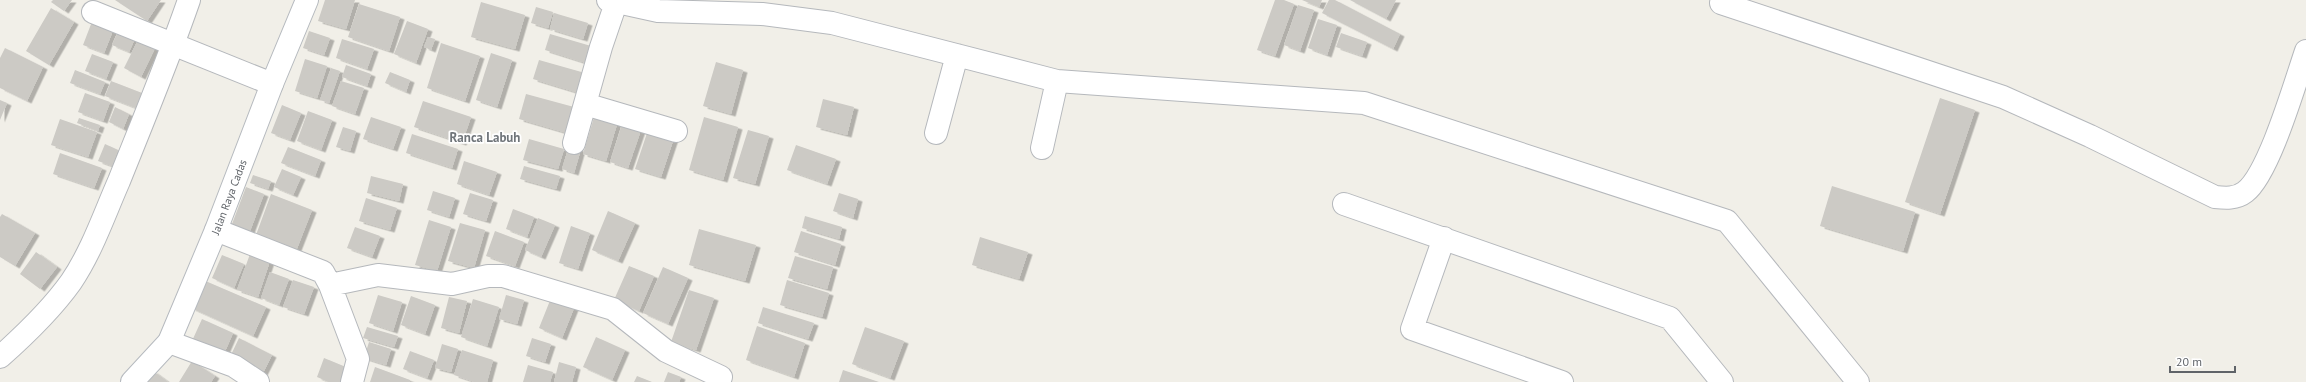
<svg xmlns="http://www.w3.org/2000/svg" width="2306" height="382" viewBox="0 0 2306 382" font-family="'PT Sans',sans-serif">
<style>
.building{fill:#cccac5;filter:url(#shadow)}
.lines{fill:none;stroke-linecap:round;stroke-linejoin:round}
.street-casing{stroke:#b5b8bc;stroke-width:24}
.secondary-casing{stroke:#b6babf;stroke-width:24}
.street{stroke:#fff;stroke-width:22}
.secondary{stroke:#fff;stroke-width:22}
.labels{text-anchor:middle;stroke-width:3.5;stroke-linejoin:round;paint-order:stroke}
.street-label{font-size:11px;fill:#5f6368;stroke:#fff}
.quarter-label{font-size:13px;font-weight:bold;fill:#70757a;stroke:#fff}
</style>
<defs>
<filter id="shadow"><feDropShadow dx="4.5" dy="2.5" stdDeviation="0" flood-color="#0004"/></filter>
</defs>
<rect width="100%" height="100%" fill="#f1efe8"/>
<path class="building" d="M 53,0 L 72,0 L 64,11 L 51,2 Z
M 115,0 L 161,0 L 147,21 Z
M 325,0 L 355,0 L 346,29 L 318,21 Z
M 1275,0 L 1284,0 L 1294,4 L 1275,56 L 1257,50 Z
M 1302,0 L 1322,0 L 1319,7 Z
M 1329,0 L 1335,0 L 1400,34 L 1393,49 L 1322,13 Z
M 1350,0 L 1396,0 L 1386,19 Z
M 481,2 L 525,15 L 515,49 L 471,37 Z
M 359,4 L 400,17 L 389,51 L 348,37 Z
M 1298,5 L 1314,10 L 1300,51 L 1284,45 Z
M 536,7 L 553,12 L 548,28 L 531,23 Z
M 51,8 L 74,22 L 49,65 L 26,51 Z
M 554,13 L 588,23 L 583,39 L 550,29 Z
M 93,19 L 114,28 L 104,53 L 83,45 Z
M 1318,19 L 1337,25 L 1327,55 L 1308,48 Z
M 407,21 L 428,29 L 416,63 L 394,54 Z
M 120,27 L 137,34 L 129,52 L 112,45 Z
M 309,31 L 330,38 L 324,55 L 303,48 Z
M 1341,33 L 1367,42 L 1362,56 L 1336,47 Z
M 550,34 L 591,46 L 586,63 L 545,50 Z
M 140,36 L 157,44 L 141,77 L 124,68 Z
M 428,37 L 435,39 L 431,50 L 424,47 Z
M 342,39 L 374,49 L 367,69 L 336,58 Z
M 441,43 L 480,56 L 465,101 L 427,88 Z
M 5,48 L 43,67 L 27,101 L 0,88 L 0,58 Z
M 491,53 L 512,60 L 497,107 L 476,100 Z
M 92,54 L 113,62 L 106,79 L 85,71 Z
M 305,59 L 327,66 L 317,98 L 295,91 Z
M 539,60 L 585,73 L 579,93 L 533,79 Z
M 716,62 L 743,70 L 731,114 L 703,106 Z
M 346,65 L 371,74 L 367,86 L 342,77 Z
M 331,68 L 340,71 L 329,103 L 320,100 Z
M 75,70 L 105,82 L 100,94 L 70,83 Z
M 390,72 L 410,80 L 406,92 L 385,83 Z
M 111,81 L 142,93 L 136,108 L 105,96 Z
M 341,81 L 364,88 L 355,114 L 332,106 Z
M 85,93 L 110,102 L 103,121 L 78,112 Z
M 526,94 L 574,107 L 567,133 L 519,119 Z
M 1940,98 L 1975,110 L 1940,214 L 1905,202 Z
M 823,99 L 854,107 L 847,135 L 816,127 Z
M 0,100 L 7,103 L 0,120 Z
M 423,101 L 471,117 L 462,143 L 414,127 Z
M 282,105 L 301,113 L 290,140 L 271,133 Z
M 115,107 L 129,114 L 123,129 L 109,122 Z
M 308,111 L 332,120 L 321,150 L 297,141 Z
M 595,114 L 618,121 L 606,161 L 583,154 Z
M 371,117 L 401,127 L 393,149 L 363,139 Z
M 704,117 L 738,127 L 723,180 L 689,170 Z
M 79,118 L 100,125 L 98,131 L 77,123 Z
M 60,119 L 97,132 L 88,157 L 51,145 Z
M 623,121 L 642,127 L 628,168 L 610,162 Z
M 343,127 L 356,131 L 350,151 L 336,147 Z
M 648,130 L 674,138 L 661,177 L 635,169 Z
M 748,130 L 769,136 L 755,184 L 733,178 Z
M 412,134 L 458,149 L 452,168 L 406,153 Z
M 529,139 L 564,149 L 558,169 L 523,160 Z
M 105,144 L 118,150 L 112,166 L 98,161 Z
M 796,145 L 836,159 L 827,184 L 787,170 Z
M 569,146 L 581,149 L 574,173 L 562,169 Z
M 288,147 L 321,160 L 315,176 L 281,163 Z
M 60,153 L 102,168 L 94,188 L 53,174 Z
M 464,161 L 497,172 L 489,195 L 457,184 Z
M 524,166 L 560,176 L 556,189 L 520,179 Z
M 282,169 L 301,177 L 293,195 L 274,187 Z
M 253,175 L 271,181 L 268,189 L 250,183 Z
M 371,176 L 403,184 L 399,201 L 367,193 Z
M 1832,186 L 1915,212 L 1903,251 L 1820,226 Z
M 246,187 L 264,194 L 250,231 L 232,224 Z
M 433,191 L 455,198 L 449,217 L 427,210 Z
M 470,193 L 493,200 L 486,221 L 463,214 Z
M 839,193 L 858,199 L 853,218 L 833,211 Z
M 271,194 L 312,210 L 296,251 L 256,235 Z
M 366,198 L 397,208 L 390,230 L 359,221 Z
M 513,209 L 534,217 L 527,237 L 506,229 Z
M 608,211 L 635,223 L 618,261 L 592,250 Z
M 2,214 L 35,233 L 15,266 L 0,257 L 0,217 Z
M 805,216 L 842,227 L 839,239 L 802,228 Z
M 538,218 L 555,225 L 541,257 L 525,250 Z
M 429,220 L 451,227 L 437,271 L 415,265 Z
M 460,223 L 485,230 L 474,268 L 448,261 Z
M 571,226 L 590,233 L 578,269 L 559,263 Z
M 355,227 L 380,236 L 372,257 L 347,248 Z
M 699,229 L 756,245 L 745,281 L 689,265 Z
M 495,231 L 524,242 L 515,266 L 486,256 Z
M 801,231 L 841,244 L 835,265 L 794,252 Z
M 980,237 L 1028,252 L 1019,279 L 972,265 Z
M 36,252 L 57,267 L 40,289 L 20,274 Z
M 250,254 L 270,261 L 258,297 L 237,290 Z
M 222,255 L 244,264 L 234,288 L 212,278 Z
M 795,256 L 833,267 L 827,289 L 788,278 Z
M 629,266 L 654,276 L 639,311 L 614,300 Z
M 663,267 L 688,278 L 668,324 L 643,313 Z
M 270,272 L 289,279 L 279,305 L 261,298 Z
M 203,280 L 266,307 L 253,336 L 191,308 Z
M 293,280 L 314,287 L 304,314 L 283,307 Z
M 787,280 L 829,293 L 822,317 L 780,305 Z
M 689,290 L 714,298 L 696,350 L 671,342 Z
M 378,295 L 402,302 L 393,331 L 369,323 Z
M 506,295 L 524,300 L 517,324 L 499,319 Z
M 411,296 L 435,305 L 425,334 L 401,325 Z
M 449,297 L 467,301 L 459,333 L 441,328 Z
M 551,298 L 574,308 L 562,338 L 539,328 Z
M 473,299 L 499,307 L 487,346 L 461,337 Z
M 763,307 L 814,323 L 808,339 L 758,323 Z
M 202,319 L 233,333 L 223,356 L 192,341 Z
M 757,326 L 805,343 L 794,377 L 746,360 Z
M 367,327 L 398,336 L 394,347 L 363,338 Z
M 865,327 L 904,341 L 890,378 L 852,364 Z
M 596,337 L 625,350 L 612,380 L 583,367 Z
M 239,338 L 272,355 L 263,373 L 230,357 Z
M 532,338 L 551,344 L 545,362 L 526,356 Z
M 369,342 L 391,349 L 386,365 L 364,358 Z
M 442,344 L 458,349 L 451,372 L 435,368 Z
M 462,350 L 493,360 L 487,382 L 475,382 L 454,375 Z
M 410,351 L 434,360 L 427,378 L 403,369 Z
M 324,358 L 353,370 L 348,382 L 329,382 L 317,377 Z
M 192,361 L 215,376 L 211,382 L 179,382 Z
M 559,362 L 576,367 L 572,382 L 554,382 Z
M 528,365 L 553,372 L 550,382 L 523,382 Z
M 375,367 L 410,380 L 410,382 L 370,382 Z
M 843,370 L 879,382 L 839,382 Z
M 153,371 L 168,382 L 145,382 Z
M 668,372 L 681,377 L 679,382 L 664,382 Z
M 637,376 L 652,382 L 634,382 Z"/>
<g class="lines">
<defs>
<path id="street" d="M 608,0 L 658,11 L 762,14 L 832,23 L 1057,81 L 1364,103 L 1727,221 L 1858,382
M 1721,3 L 2003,97 L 2090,136 L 2215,197 C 2225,198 2236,199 2245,192 C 2269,174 2295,83 2306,51
M 93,12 L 272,84
M 585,104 L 676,131
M 936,133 L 957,55
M 574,143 L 601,47 L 617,0
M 1042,148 L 1057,81
M 1344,204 L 1670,318 L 1722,382
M 216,230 L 323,272 L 330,285 L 358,359 L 352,382
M 1444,238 L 1412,329 L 1562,382
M 330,285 L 378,275 L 452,284 L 488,276 L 503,276 L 613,309 L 666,351 L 721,377 L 719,382
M 169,342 L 234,366 L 258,382
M 0,357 C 26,334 51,310 71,282 C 92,251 104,215 119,181 C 143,121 168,61 189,0"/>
<path id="secondary" d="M 132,382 L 169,342 L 216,230 L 272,84 L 307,0"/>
</defs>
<use href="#street" class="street-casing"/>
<use href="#secondary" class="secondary-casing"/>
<use href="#street" class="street"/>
<use href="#secondary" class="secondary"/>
</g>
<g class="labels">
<g class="street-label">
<text transform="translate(229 197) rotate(-69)" y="4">Jalan Raya Cadas</text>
</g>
<g class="quarter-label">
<text x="485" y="142">Ranca Labuh</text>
</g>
</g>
<path d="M2170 366v6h65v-6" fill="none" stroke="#5f6368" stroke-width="2"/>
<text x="2176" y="366" font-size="12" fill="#5f6368" stroke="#ffffff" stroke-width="3" paint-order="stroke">20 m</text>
</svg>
